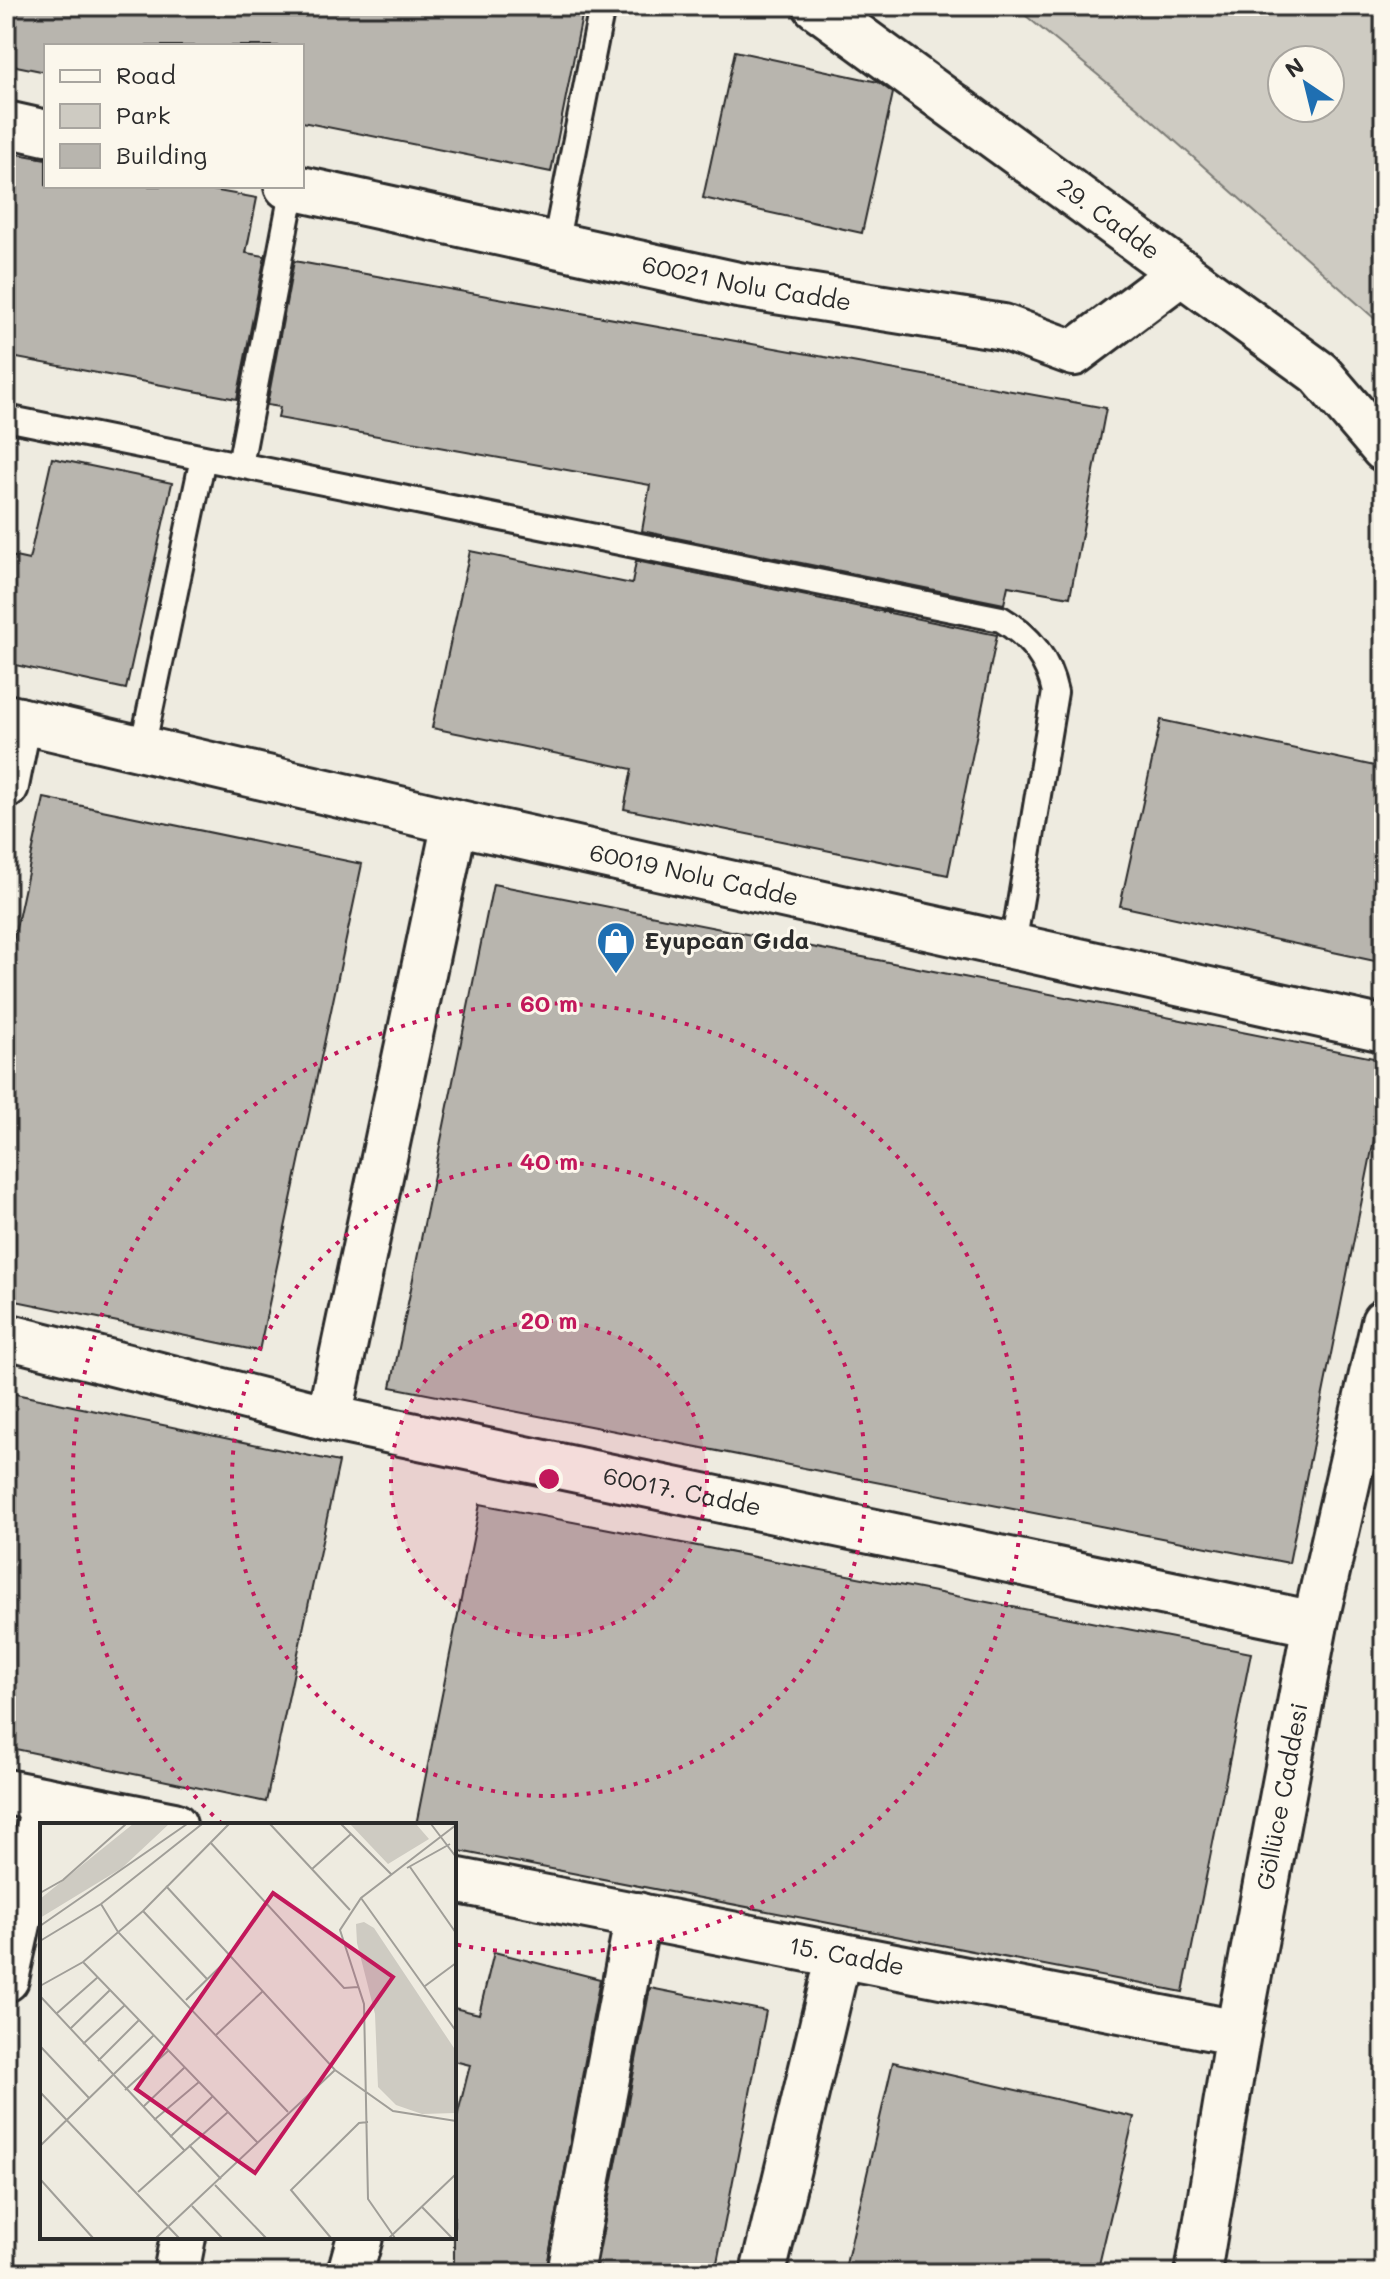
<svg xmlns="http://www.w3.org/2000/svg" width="1390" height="2279" viewBox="0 0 1390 2279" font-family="Mali,sans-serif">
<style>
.green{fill:#cecbc2;stroke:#7c7b76;stroke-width:2;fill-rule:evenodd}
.building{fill:#b8b5ae;stroke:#2b2b2b;stroke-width:2}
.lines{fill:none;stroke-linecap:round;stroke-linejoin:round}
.service-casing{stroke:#2b2b2b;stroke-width:30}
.minor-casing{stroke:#2b2b2b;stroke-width:50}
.service{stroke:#fbf7ec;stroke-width:24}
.minor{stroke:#fbf7ec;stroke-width:44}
.ring{fill:none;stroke:#c2185b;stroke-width:4;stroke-dasharray:4 8}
.labels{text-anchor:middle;stroke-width:6;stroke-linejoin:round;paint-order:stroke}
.street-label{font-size:24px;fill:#2b2b2b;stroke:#fbf7ec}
.poi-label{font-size:24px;font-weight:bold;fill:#2b2b2b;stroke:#fbf7ec;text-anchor:start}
.inset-road{fill:none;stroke:#a09e98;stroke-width:2}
.view{fill:#c2185b;fill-opacity:0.15;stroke:#c2185b;stroke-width:4}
.inset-edge{fill:none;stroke:#2b2b2b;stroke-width:4}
.centre{fill:#c2185b;stroke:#fbf7ec;stroke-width:4}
.ring-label{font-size:24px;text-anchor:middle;font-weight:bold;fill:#c2185b;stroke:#fbf7ec;stroke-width:6;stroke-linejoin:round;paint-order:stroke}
</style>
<rect width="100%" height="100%" fill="#eeebe0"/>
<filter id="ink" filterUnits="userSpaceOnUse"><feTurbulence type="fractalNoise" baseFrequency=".0125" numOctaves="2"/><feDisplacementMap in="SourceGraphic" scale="16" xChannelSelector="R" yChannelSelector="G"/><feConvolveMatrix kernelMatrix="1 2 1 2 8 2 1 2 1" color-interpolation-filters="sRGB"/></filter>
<g filter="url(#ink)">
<path class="green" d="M 1014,6 L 1384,6 L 1384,327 L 1138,108 ZM 1282,60 L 1330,60 L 1330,108 L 1282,108 Z"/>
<path class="building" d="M 6,6 L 584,6 L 551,172 L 302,122 L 302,46 L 46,46 L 46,72 L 6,64 Z
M 735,51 L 878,82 L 893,93 L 862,233 L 703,198 Z
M 6,152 L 46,159 L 46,186 L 190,186 L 257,198 L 246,253 L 265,256 L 237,399 L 6,356 Z
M 294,261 L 1106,408 L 1070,597 L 1008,586 L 1004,604 L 642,531 L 650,485 L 278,418 L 280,407 L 267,405 Z
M 52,458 L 172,483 L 126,689 L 6,663 L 6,555 L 29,560 Z
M 470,551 L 632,584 L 636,561 L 997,635 L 948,875 L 624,809 L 632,769 L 432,728 Z
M 1161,720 L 1384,768 L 1384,963 L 1120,906 Z
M 44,798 L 362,864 L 259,1351 L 6,1299 L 6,975 Z
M 493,884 L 1384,1060 L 1384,1090 L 1289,1563 L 391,1387 Z
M 6,1392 L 339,1462 L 266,1802 L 6,1747 Z
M 480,1504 L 1251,1653 L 1183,1992 L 454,1850 L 454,1825 L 416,1825 Z
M 494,1952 L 600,1979 L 546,2273 L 454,2273 L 454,2129 L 470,2065 L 454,2061 L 454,2008 L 479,2014 Z
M 650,1988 L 766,2011 L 715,2273 L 595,2273 Z
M 893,2062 L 1134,2117 L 1097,2273 L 844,2273 Z"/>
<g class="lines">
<defs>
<path id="service" d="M 555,245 L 601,12 L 607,6
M 6,418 L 1001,619 C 1031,637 1048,659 1055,692 L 1013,946
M 240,465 L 293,187
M 142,749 L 203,458"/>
<g id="minor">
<path id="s1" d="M 816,6 L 1319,373 L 1384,449"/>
<path d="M 6,124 L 46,133"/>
<path id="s2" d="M 287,186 L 738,285 L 1003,327 L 1074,353 L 1182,272"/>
<path id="s3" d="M 6,717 L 455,822 L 1384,1029"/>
<path d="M 6,786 L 19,720"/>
<path id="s4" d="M 6,1336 L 329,1418 L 1315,1624"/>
<path d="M 329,1418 L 455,822"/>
<path d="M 6,1792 L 174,1825"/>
<path id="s5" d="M 454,1880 L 1238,2033"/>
<path d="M 6,1979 L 45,1800"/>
<path d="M 176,2273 L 183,2237"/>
<path d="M 350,2273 L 360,2237"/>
<path d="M 570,2273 L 638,1915"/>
<path d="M 763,2273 L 839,1955"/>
<path id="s6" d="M 1198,2273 L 1238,2033 L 1315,1624 L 1384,1322"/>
</g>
</defs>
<use href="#service" class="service-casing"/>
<use href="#minor" class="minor-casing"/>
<use href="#service" class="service"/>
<use href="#minor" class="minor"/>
</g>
</g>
<circle cx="549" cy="1479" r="158" fill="#c2185b" fill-opacity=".12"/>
<g class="ring">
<circle cx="549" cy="1479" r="158"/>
<circle cx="549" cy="1479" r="317"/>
<path d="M222 1824A475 475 0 1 1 454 1944"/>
</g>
<defs>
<symbol id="shop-pin" viewBox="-11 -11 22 30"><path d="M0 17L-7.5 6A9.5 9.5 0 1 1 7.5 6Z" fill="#1f6fb2" stroke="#fbf7ec"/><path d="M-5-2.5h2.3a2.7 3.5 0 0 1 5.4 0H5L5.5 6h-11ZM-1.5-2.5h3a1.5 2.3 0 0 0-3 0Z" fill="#fff"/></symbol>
</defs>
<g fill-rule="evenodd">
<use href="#shop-pin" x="594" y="919" width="44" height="60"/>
</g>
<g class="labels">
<g class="street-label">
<text dy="8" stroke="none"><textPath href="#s1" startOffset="362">29. Cadde</textPath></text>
<text dy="8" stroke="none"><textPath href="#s2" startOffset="470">60021 Nolu Cadde</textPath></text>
<text dy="8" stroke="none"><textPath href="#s3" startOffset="706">60019 Nolu Cadde</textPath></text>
<text dy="8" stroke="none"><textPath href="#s4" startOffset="694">60017. Cadde</textPath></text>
<text dy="8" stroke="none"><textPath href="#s6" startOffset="484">Göllüce Caddesi</textPath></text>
<text dy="8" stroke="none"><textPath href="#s5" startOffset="400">15. Cadde</textPath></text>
</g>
<g class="poi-label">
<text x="644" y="949">Eyupcan Gıda</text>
</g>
</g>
<g transform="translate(40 1823)">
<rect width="416" height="416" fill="#eeebe0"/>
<path d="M 93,1 L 129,1 L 82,45 L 0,95 L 0,76 ZM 310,1 L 376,1 L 389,16 L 348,41 ZM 324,99 L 334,105 L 416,228 L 416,290 L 382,291 L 356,282 L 338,264 L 335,191 L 317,120 L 316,101 Z" fill="#cecbc2"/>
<path class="inset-road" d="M 230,1 L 310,87M 301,1 L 352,52M 391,1 L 416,34M 170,19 L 304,165 L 318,164M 370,44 L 416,110M 367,45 L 410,21M 272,46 L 311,11M 126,63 L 295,247 L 353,288 L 416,298M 0,70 L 23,57 L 86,1M 321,75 L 416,208M 61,81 L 78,109 L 248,289M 103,88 L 167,156M 0,103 L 147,1M 0,118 L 61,81 L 162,1M 43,139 L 217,319M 0,163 L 43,139 L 103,88 L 189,1M 385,163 L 416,140M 0,173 L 144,327M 146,177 L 191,133M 16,191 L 58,154M 30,206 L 70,167M 176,212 L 223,168M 43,221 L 85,182M 0,223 L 49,275M 58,238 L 99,197M 85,267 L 129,227M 0,269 L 139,415M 103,284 L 145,244M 114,297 L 159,259M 130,314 L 173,273M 149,322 L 181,356M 0,323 L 114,212M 0,356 L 53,415M 175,362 L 226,415M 98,369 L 188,289M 152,383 L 182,415M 382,384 L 412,415M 116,415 L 295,247M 291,415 L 251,367 L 319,300 L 328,299M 349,415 L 416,351M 355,415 L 328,376 L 324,181 L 300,107 L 321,75 L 416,2"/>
<path class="view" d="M 233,70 L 353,154 L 215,350 L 96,266 Z"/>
<rect width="416" height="416" class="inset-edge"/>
</g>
<circle cx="549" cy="1479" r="12" class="centre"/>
<g class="ring-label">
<text x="549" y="1012">60 m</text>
<text x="549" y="1170">40 m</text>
<text x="549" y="1329">20 m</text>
</g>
<rect width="1390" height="2279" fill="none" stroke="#fbf7ec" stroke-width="32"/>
<rect x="16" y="16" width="1358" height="2247" fill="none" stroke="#2b2b2b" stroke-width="3" filter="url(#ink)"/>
<rect x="44" y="44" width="260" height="144" fill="#fbf7ec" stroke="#a8a59f" stroke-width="2"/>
<rect x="60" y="70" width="40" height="12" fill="#fbf7ec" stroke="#a8a59f" stroke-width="2"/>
<text x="116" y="84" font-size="24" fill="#2b2b2b">Road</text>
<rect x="60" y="104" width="40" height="24" fill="#cecbc2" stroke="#a8a59f" stroke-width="2"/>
<text x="116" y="124" font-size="24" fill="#2b2b2b">Park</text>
<rect x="60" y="144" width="40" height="24" fill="#b8b5ae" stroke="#a8a59f" stroke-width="2"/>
<text x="116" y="164" font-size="24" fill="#2b2b2b">Building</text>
<g transform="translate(1306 84) rotate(325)"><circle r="38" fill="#fbf7ec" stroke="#a8a59f" stroke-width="2"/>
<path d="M0-6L14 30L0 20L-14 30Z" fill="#1f6fb2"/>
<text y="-12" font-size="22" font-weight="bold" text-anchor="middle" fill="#2b2b2b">N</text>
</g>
</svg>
